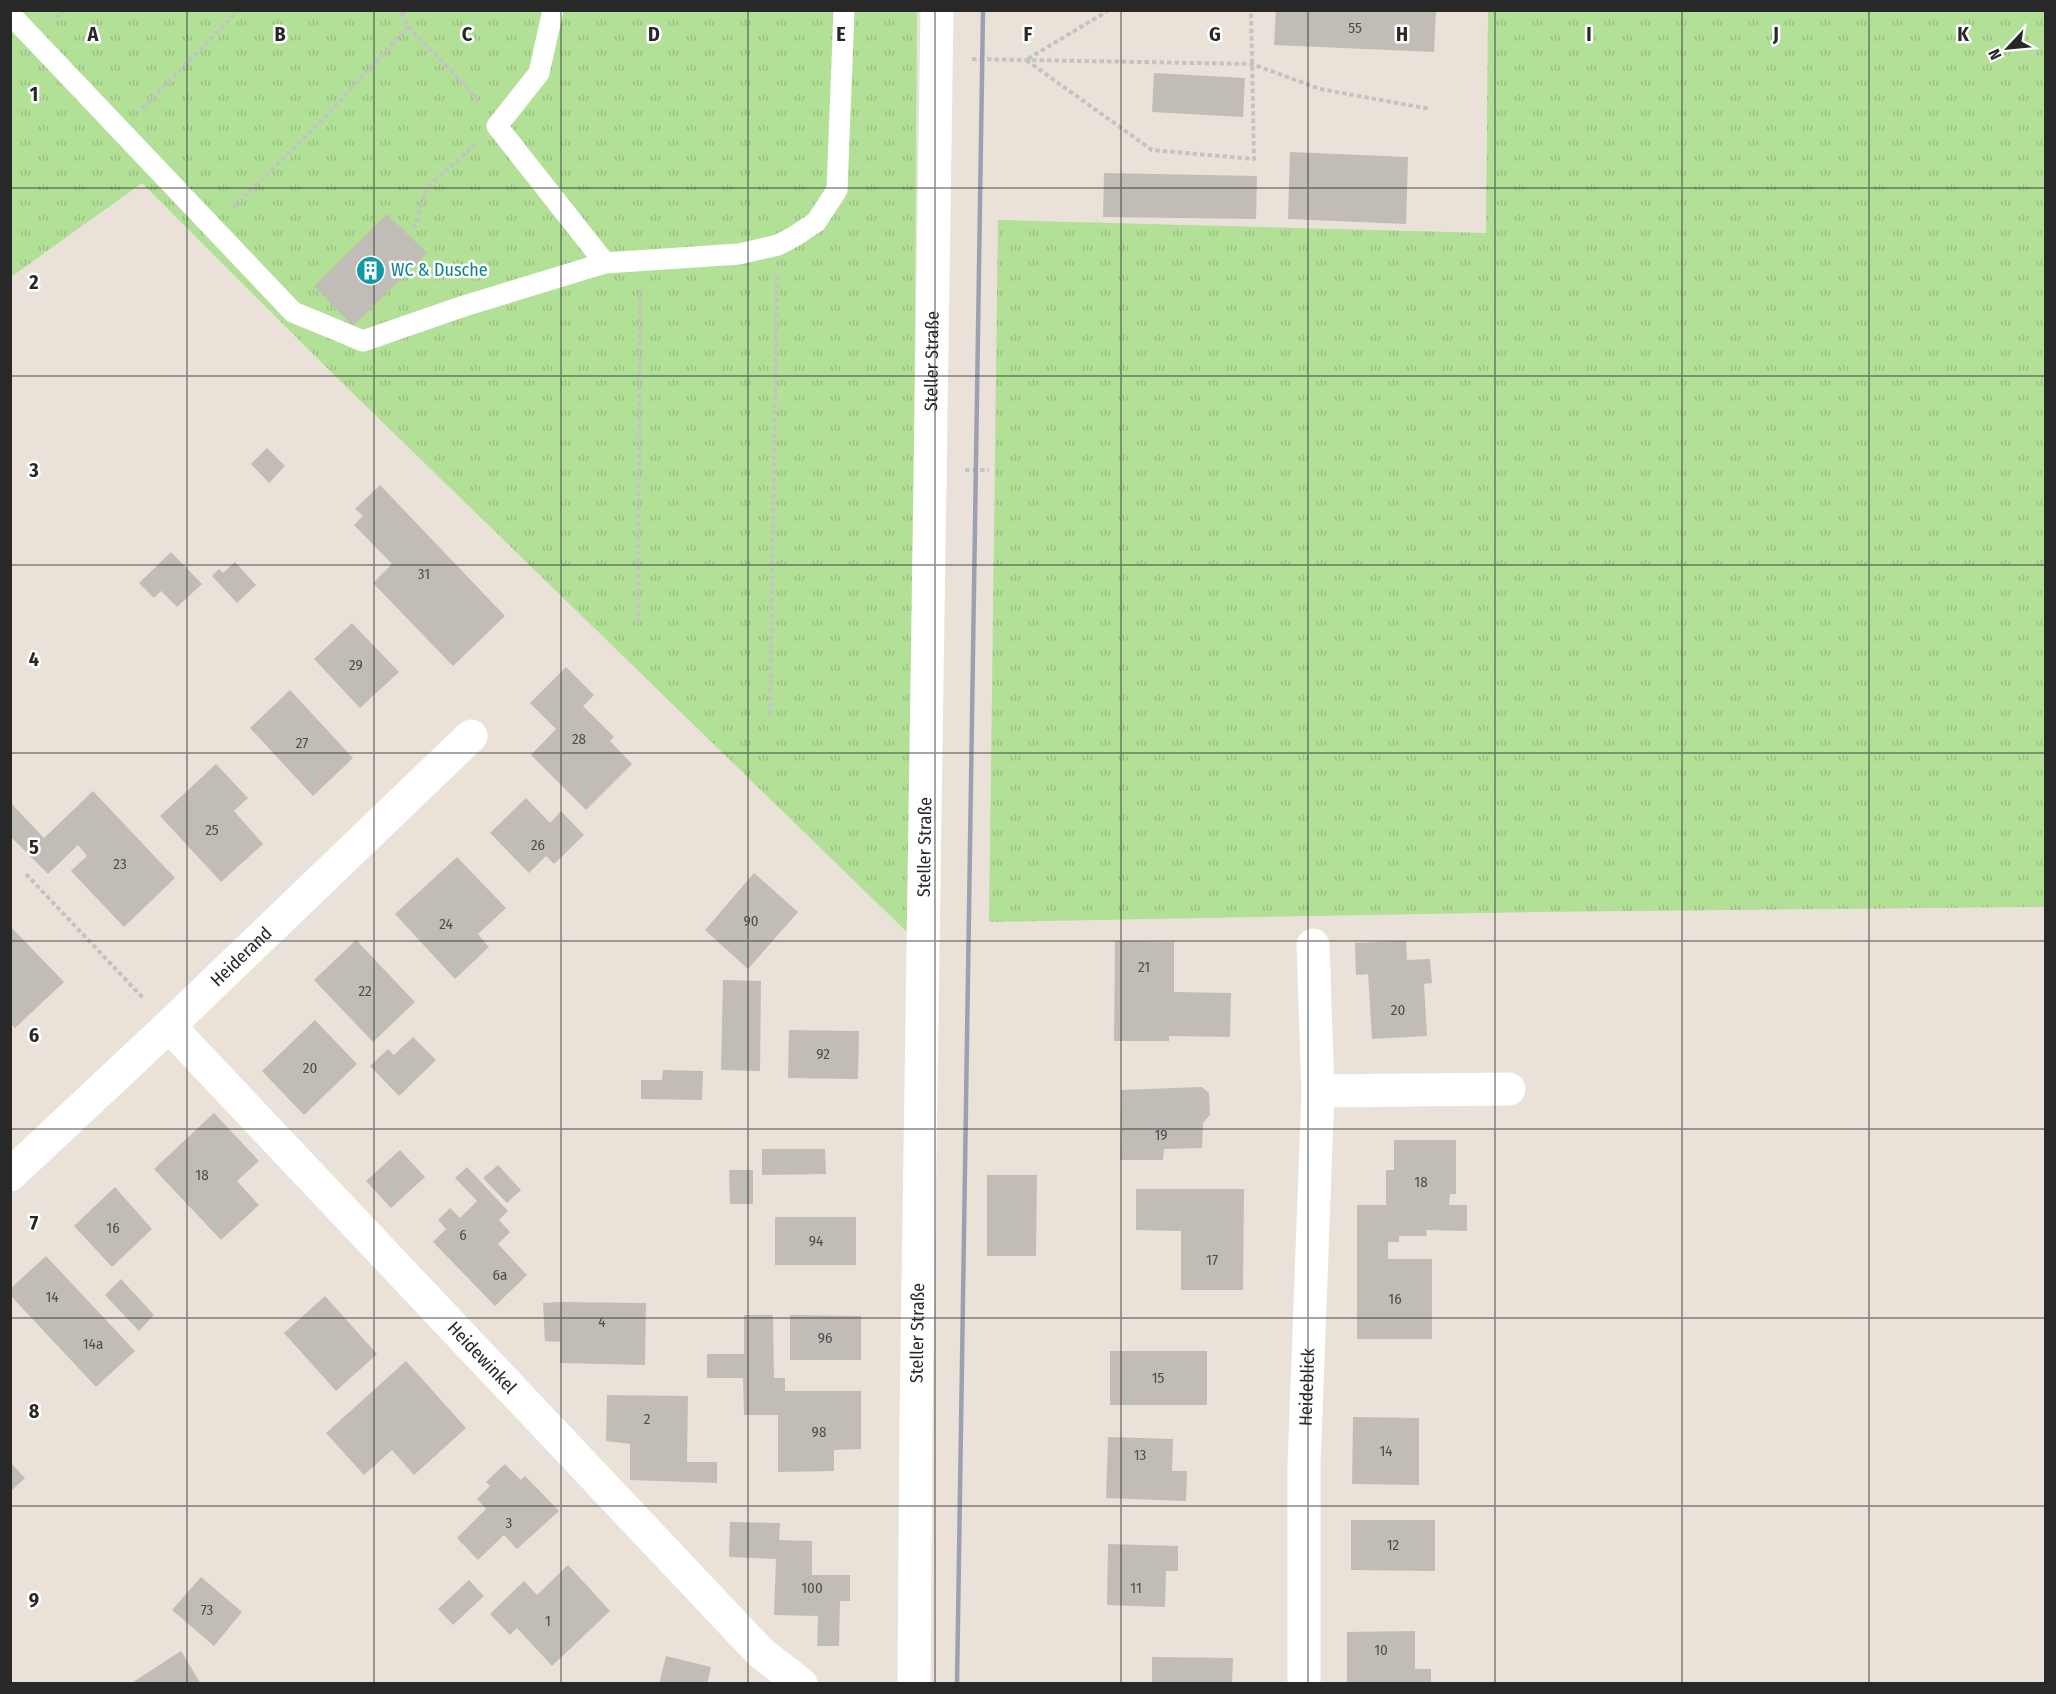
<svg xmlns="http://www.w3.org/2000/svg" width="2056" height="1694" viewBox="0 0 2056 1694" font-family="'Fira Sans Condensed',sans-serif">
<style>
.grass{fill:url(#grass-tufts)}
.building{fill:#c2bcb6}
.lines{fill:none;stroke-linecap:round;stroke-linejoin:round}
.path{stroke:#c3c3c3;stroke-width:4;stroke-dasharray:4.5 3;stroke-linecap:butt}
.service{stroke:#fff;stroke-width:21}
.minor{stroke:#fff;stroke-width:33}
.rail{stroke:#9da0b2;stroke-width:4.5}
.grid{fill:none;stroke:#282828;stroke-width:1.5;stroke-opacity:0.55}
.labels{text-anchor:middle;stroke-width:5;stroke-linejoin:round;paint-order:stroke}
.number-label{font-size:15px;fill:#4e4d4c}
.culture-label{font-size:18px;fill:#0d838f;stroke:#fff;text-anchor:start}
.street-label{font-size:18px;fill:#282828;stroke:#fff}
.grid-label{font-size:20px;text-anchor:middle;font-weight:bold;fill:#282828;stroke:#fff;stroke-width:5;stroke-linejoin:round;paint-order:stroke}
</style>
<defs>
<pattern id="grass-tufts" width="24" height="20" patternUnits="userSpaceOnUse" patternTransform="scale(1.5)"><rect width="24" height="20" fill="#b2e097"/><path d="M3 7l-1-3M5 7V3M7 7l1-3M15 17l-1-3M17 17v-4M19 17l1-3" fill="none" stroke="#99c082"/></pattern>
</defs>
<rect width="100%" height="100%" fill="#eae2d9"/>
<path class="grass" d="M 11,11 L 917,11 L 911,936 L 334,375 L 142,183 L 11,277 Z
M 1488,11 L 2045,11 L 2045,907 L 1535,912 L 989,922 L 998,220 L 1486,233 Z"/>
<path class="building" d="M 1276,10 L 1436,10 L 1434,52 L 1274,45 Z
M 1154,73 L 1245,78 L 1243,117 L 1152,112 Z
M 1290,152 L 1408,157 L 1406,224 L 1288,219 Z
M 1104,173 L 1257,176 L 1256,219 L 1103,217 Z
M 387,214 L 427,253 L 353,326 L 314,286 Z
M 267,448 L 285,466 L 269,483 L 251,464 Z
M 380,485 L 505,616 L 453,666 L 373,583 L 392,564 L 354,525 L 363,516 L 355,509 Z
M 171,552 L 202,584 L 177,607 L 161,591 L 154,598 L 139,583 Z
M 235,562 L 256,585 L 237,603 L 212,576 L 219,569 L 223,573 Z
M 352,623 L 399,672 L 360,708 L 314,659 Z
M 566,667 L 594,695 L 583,706 L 614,737 L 610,741 L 632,764 L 586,810 L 531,755 L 556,729 L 530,703 Z
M 290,690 L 353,758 L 313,796 L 250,728 Z
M 216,764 L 248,798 L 234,811 L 263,844 L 221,882 L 160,816 Z
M 93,791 L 175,878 L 124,927 L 71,871 L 87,856 L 78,845 L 48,874 L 10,836 L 10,802 L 44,838 Z
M 526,798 L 550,823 L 561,811 L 584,835 L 554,864 L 546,856 L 529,873 L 490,833 Z
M 457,857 L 506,908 L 478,934 L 489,947 L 455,979 L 395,914 Z
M 754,873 L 798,912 L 748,969 L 705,930 Z
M 10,926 L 64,982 L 15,1028 L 10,1023 Z
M 356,940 L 415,1002 L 373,1042 L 314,980 Z
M 1115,941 L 1174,942 L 1174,992 L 1231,993 L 1230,1037 L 1169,1036 L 1169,1041 L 1114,1041 Z
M 1406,941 L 1407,960 L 1430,959 L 1432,983 L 1424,984 L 1427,1036 L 1372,1039 L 1368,974 L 1356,975 L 1355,943 Z
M 723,980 L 761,981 L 760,1071 L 721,1070 Z
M 315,1020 L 357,1064 L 304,1115 L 262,1071 Z
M 789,1030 L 859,1031 L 858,1079 L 788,1078 Z
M 413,1037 L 436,1060 L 399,1096 L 370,1066 L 388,1049 L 394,1055 Z
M 663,1070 L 703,1071 L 702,1100 L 641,1099 L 641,1080 L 662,1080 Z
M 1202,1087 L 1209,1093 L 1210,1115 L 1203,1123 L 1202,1148 L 1164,1149 L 1163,1160 L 1120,1160 L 1121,1090 Z
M 214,1113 L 259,1161 L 237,1181 L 259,1205 L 221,1240 L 154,1169 Z
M 1394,1140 L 1456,1140 L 1456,1194 L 1450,1194 L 1449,1205 L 1467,1205 L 1467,1231 L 1426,1230 L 1427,1236 L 1399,1236 L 1399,1242 L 1388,1242 L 1388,1259 L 1432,1259 L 1432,1339 L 1357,1339 L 1357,1205 L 1386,1205 L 1386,1170 L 1394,1170 Z
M 762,1149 L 825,1149 L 826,1174 L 762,1175 Z
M 400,1150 L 425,1177 L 391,1208 L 366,1181 Z
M 498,1165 L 521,1190 L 507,1203 L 483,1178 Z
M 467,1167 L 508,1211 L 499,1220 L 510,1232 L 498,1244 L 527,1275 L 495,1306 L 433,1242 L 446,1229 L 438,1220 L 450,1208 L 460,1218 L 477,1201 L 455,1178 Z
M 729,1170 L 753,1170 L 753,1204 L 730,1204 Z
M 987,1175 L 1037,1175 L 1036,1256 L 987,1256 Z
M 115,1187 L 152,1229 L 112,1267 L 74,1226 Z
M 1136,1189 L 1244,1189 L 1243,1290 L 1181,1290 L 1181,1231 L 1136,1230 Z
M 775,1217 L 856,1217 L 856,1265 L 775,1265 Z
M 46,1256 L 135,1351 L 96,1387 L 10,1295 L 10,1289 Z
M 121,1279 L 154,1315 L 139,1331 L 105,1295 Z
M 325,1296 L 377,1354 L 336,1391 L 284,1333 Z
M 559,1302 L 646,1303 L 645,1365 L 560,1363 L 560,1342 L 545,1341 L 543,1303 Z
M 744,1315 L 773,1315 L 774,1378 L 785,1378 L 785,1391 L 861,1391 L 861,1449 L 834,1450 L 834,1471 L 778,1472 L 778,1415 L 744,1415 L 743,1378 L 707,1378 L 707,1354 L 744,1354 Z
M 790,1315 L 861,1316 L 861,1360 L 790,1360 Z
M 1110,1351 L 1207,1351 L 1207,1405 L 1110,1405 Z
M 406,1361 L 466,1428 L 414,1475 L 392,1450 L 364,1475 L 326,1433 Z
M 607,1395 L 688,1396 L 687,1462 L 717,1462 L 717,1483 L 630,1480 L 630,1444 L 606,1441 Z
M 1353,1417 L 1419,1418 L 1419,1485 L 1352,1484 Z
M 1108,1437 L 1173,1439 L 1172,1471 L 1187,1471 L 1186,1501 L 1106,1498 Z
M 10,1462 L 25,1478 L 10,1492 Z
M 505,1464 L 521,1480 L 525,1476 L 559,1511 L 517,1549 L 504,1535 L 478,1560 L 457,1538 L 486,1509 L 477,1499 L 490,1486 L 486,1482 Z
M 1351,1520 L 1435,1520 L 1435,1571 L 1351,1570 Z
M 730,1522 L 780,1523 L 779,1540 L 812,1541 L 812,1575 L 850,1575 L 850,1601 L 840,1601 L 839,1646 L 817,1646 L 818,1616 L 774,1615 L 776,1559 L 729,1557 Z
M 1108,1544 L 1178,1546 L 1178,1571 L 1166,1571 L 1165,1607 L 1107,1605 Z
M 568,1565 L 610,1611 L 552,1666 L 517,1628 L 510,1635 L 490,1614 L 524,1581 L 537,1595 Z
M 201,1577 L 242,1612 L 214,1646 L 172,1610 Z
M 469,1580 L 484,1596 L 453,1625 L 438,1609 Z
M 1415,1631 L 1415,1669 L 1431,1669 L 1431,1684 L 1347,1684 L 1347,1632 Z
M 181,1651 L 201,1684 L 130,1684 Z
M 666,1656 L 711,1667 L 707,1684 L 659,1684 Z
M 1152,1657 L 1233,1658 L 1232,1684 L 1152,1684 Z"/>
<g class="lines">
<path class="path" d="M 1109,10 L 1026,60 L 1152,150 L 1254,159 L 1251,10
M 56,18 L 63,10
M 408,27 L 463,83 L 479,103
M 972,59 L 1252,64 L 1320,89 L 1430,109
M 142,109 L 238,10
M 233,207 L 322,120 L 408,27 L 401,10
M 414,229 L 427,187 L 475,145
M 965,470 L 989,470
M 638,623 L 640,290
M 770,715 L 777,275
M 26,874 L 144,999"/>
<path class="service" d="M 553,10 L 539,73 L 497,126 L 605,263
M 10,14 L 293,312 L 363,341 L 464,306 L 605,263 L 739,254 L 778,245 L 795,236 L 816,222 L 837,190 L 844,10"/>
<g class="minor">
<path id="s1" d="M 169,1026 L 760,1652 L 801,1684"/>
<path d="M 1318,1091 L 1509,1089"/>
<path id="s2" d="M 10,1175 L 169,1026 L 471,736"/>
<path id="s3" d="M 914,1684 L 916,1421 L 937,10"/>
<path id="s4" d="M 1304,1684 L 1304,1465 L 1318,1091 L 1313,945"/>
</g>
<path class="rail" d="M 957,1684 L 983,10"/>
</g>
<path class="grid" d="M 187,10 L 187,1684M 374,10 L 374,1684M 561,10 L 561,1684M 748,10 L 748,1684M 935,10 L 935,1684M 1121,10 L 1121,1684M 1308,10 L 1308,1684M 1495,10 L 1495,1684M 1682,10 L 1682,1684M 1869,10 L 1869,1684M 10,188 L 2046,188M 10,376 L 2046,376M 10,565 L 2046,565M 10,753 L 2046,753M 10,941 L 2046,941M 10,1129 L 2046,1129M 10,1318 L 2046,1318M 10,1506 L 2046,1506"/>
<defs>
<symbol id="building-disc" viewBox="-11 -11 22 22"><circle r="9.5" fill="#0f9aa8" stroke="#fff"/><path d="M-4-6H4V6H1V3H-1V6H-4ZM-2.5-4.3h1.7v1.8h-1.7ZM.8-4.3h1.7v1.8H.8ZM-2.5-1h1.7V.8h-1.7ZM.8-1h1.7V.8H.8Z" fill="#fff"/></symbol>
</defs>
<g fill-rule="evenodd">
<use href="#building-disc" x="354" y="254" width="33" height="33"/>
</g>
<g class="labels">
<g class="number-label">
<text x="1355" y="33">55</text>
<text x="424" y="579">31</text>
<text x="356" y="670">29</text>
<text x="579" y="744">28</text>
<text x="302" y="748">27</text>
<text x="212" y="835">25</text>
<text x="538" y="850">26</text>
<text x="120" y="869">23</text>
<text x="751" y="926">90</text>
<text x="446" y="929">24</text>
<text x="1144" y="972">21</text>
<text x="365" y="996">22</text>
<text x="1398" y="1015">20</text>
<text x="823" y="1059">92</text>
<text x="310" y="1073">20</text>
<text x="1161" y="1140">19</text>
<text x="202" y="1180">18</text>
<text x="1421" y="1187">18</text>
<text x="113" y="1233">16</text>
<text x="463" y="1240">6</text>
<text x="816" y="1246">94</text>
<text x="1212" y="1265">17</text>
<text x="500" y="1280">6a</text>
<text x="52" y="1302">14</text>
<text x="1395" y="1304">16</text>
<text x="602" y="1327">4</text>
<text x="825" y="1343">96</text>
<text x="93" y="1349">14a</text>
<text x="1158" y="1383">15</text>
<text x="647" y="1424">2</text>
<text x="819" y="1437">98</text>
<text x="1386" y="1456">14</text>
<text x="1140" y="1460">13</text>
<text x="509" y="1528">3</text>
<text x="1393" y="1550">12</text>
<text x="812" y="1593">100</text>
<text x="1136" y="1593">11</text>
<text x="207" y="1615">73</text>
<text x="548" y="1626">1</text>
<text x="1381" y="1655">10</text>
</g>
<g class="culture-label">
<text x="391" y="276">WC &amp; Dusche</text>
</g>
<g class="street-label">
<text dy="6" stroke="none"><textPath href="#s3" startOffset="1323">Steller Straße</textPath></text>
<text dy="6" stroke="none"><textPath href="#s3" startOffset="837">Steller Straße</textPath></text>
<text dy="6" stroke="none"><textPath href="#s2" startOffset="318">Heiderand</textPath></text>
<text dy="6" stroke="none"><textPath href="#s3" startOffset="351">Steller Straße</textPath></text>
<text dy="6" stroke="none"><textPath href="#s1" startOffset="456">Heidewinkel</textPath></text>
<text dy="6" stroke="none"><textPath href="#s4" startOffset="297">Heideblick</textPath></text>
</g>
</g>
<g class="grid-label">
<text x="93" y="41">A</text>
<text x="280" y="41">B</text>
<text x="467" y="41">C</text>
<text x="654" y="41">D</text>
<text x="841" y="41">E</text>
<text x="1028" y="41">F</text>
<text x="1215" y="41">G</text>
<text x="1402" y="41">H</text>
<text x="1589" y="41">I</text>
<text x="1776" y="41">J</text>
<text x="1963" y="41">K</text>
<text x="34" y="101">1</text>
<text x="34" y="289">2</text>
<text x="34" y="477">3</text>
<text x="34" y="666">4</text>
<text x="34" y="854">5</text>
<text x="34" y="1042">6</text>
<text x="34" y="1230">7</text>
<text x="34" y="1418">8</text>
<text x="34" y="1607">9</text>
</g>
<rect width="2056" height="1694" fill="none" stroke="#282828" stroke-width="24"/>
<g transform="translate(2008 48) rotate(244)" stroke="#ffffff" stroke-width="4.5" paint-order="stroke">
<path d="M0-4.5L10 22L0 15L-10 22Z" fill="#282828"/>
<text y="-9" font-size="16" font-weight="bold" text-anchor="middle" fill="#282828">N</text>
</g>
</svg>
